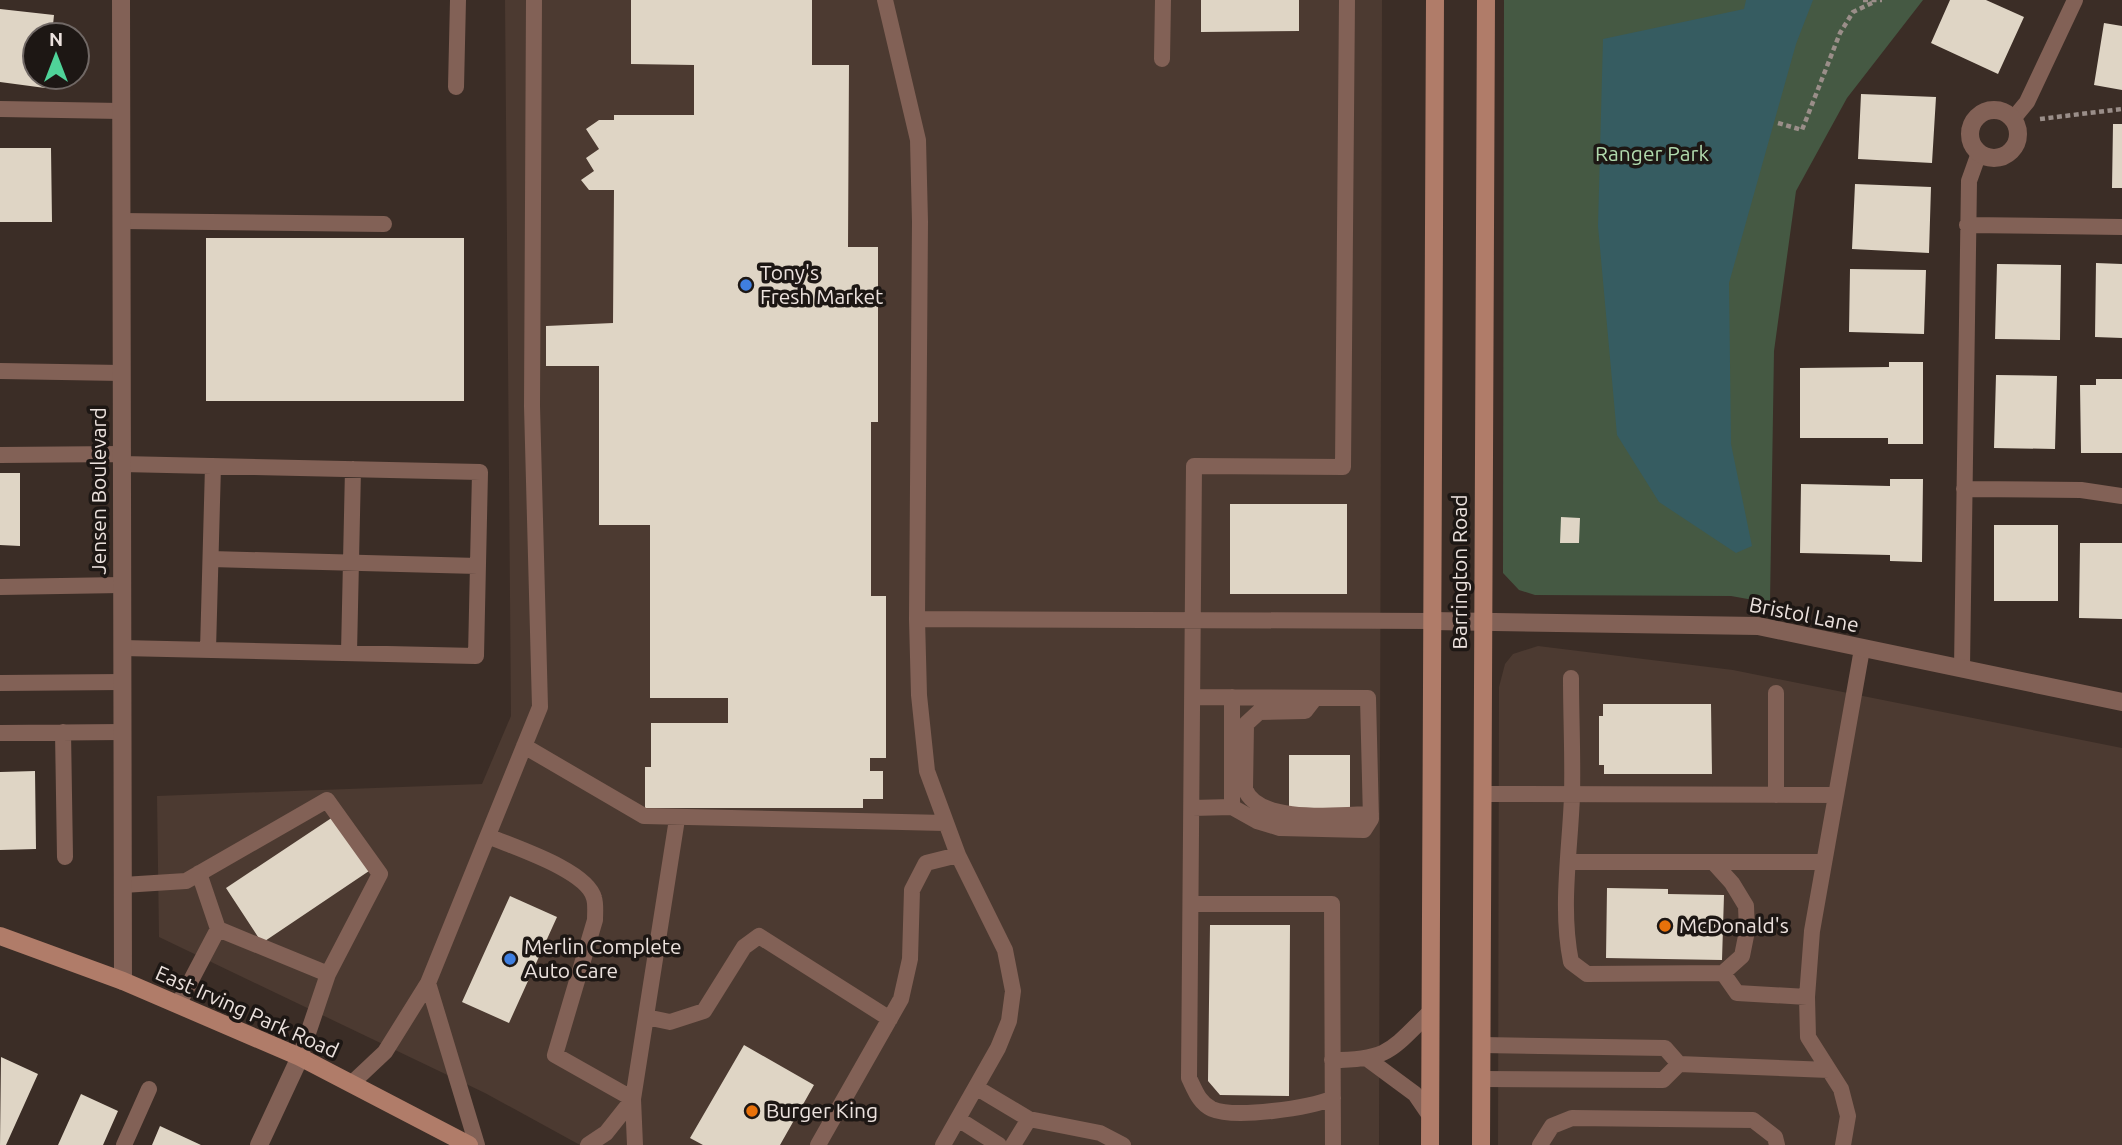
<svg xmlns="http://www.w3.org/2000/svg" width="2122" height="1145" viewBox="0 0 2122 1145" font-family="Ubuntu,sans-serif">
<style>
.commercial{fill:#4c3a31}
.green{fill:#455943}
.water{fill:#365c61}
.building{fill:#dfd5c5}
.lines{fill:none;stroke-linecap:round;stroke-linejoin:round}
.path{stroke:#9a8e89;stroke-width:4.5;stroke-dasharray:5 3.5;stroke-linecap:butt}
.service{stroke:#826156;stroke-width:16}
.minor{stroke:#826156;stroke-width:18}
.secondary{stroke:#b07c69;stroke-width:18}
.shop-dot{fill:#3f7fe0;stroke:#1d1714;stroke-width:2.5}
.food-dot{fill:#e8710a;stroke:#1d1714;stroke-width:2.5}
.labels{text-anchor:middle;stroke-width:7;stroke-linejoin:round;paint-order:stroke}
.park-label{font-size:21px;fill:#b1daad;stroke:#1d1714}
.poi-label{font-size:21px;fill:#ece2de;stroke:#1d1714;text-anchor:start}
.street-label{font-size:21px;fill:#ece2de;stroke:#1d1714}
</style>
<rect width="100%" height="100%" fill="#3b2d26"/>
<path class="commercial" d="M 505,0 L 1382,0 L 1379,1145 L 580,1145 L 485,1093 L 159,937 L 157,796 L 482,784 L 511,716 Z
M 1538,646 L 1733,670 L 2122,748 L 2122,1145 L 1498,1145 L 1499,687 L 1505,664 L 1513,654 Z"/>
<path class="green" d="M 1504,0 L 1923,0 L 1847,98 L 1796,191 L 1774,351 L 1770,603 L 1731,596 L 1535,595 L 1519,590 L 1503,573 Z"/>
<path class="water" d="M 1746,0 L 1813,0 L 1796,44 L 1729,283 L 1731,444 L 1752,546 L 1736,553 L 1659,502 L 1617,435 L 1598,226 L 1603,39 L 1744,9 Z"/>
<path class="building" d="M 631,0 L 812,0 L 812,65 L 849,65 L 848,247 L 878,247 L 878,422 L 871,422 L 871,596 L 886,596 L 886,758 L 870,758 L 870,771 L 883,771 L 883,799 L 863,799 L 863,808 L 645,808 L 645,767 L 651,767 L 651,723 L 728,723 L 728,698 L 650,698 L 650,525 L 599,525 L 599,366 L 546,366 L 546,326 L 613,323 L 614,190 L 589,190 L 581,180 L 594,171 L 586,158 L 599,149 L 586,129 L 599,120 L 614,120 L 614,115 L 694,115 L 694,65 L 631,64 Z
M 1201,0 L 1299,0 L 1299,31 L 1201,32 Z
M 1950,0 L 1986,0 L 2024,17 L 1998,74 L 1931,43 Z
M 0,9 L 54,15 L 52,35 L 35,35 L 35,77 L 47,77 L 45,88 L 0,82 Z
M 2104,23 L 2122,26 L 2122,90 L 2094,85 Z
M 1861,94 L 1936,97 L 1932,163 L 1858,159 Z
M 2113,124 L 2122,124 L 2122,188 L 2112,188 Z
M 0,148 L 51,148 L 52,222 L 0,222 Z
M 1855,184 L 1931,187 L 1929,253 L 1852,249 Z
M 206,238 L 464,238 L 464,401 L 206,401 Z
M 2096,263 L 2122,264 L 2122,338 L 2095,337 Z
M 1997,264 L 2061,265 L 2060,340 L 1995,339 Z
M 1850,269 L 1926,270 L 1924,334 L 1849,332 Z
M 1889,362 L 1923,362 L 1923,444 L 1888,444 L 1888,438 L 1800,438 L 1800,368 L 1889,367 Z
M 1996,375 L 2057,376 L 2055,449 L 1994,448 Z
M 2096,379 L 2122,379 L 2122,453 L 2081,453 L 2080,385 L 2096,385 Z
M 0,473 L 20,473 L 20,546 L 0,545 Z
M 1890,479 L 1923,479 L 1922,562 L 1890,561 L 1890,555 L 1800,553 L 1801,484 L 1890,486 Z
M 1230,504 L 1347,504 L 1347,594 L 1230,594 Z
M 1561,517 L 1580,518 L 1579,543 L 1560,543 Z
M 1994,525 L 2058,525 L 2058,601 L 1994,601 Z
M 2080,543 L 2122,543 L 2122,619 L 2079,618 Z
M 1603,704 L 1711,704 L 1712,774 L 1604,774 L 1604,765 L 1599,765 L 1599,716 L 1603,716 Z
M 1289,755 L 1350,755 L 1350,808 L 1289,808 Z
M 35,771 L 36,849 L 0,850 L 0,772 Z
M 333,817 L 369,871 L 262,943 L 226,888 Z
M 1607,888 L 1668,889 L 1668,894 L 1724,895 L 1722,960 L 1606,958 Z
M 510,896 L 557,917 L 509,1023 L 462,1002 Z
M 1210,925 L 1290,925 L 1289,1096 L 1220,1095 L 1208,1081 Z
M 744,1045 L 814,1085 L 780,1145 L 703,1145 L 690,1138 Z
M 1,1057 L 38,1074 L 6,1145 L 0,1145 Z
M 81,1094 L 118,1111 L 103,1145 L 58,1145 Z
M 160,1126 L 201,1145 L 152,1145 Z"/>
<g class="lines">
<path class="path" d="M 1863,0 L 1882,0
M 2040,119 L 2122,109
M 1778,123 L 1802,130 L 1840,33 L 1853,12 L 1874,2"/>
<path class="service" d="M 885,0 L 918,140 L 920,222 L 917,619 L 919,695 L 927,771 L 958,855 L 1005,950 L 1013,991 L 1009,1021 L 998,1048 L 943,1145
M 1162,59 L 1163,0
M 456,87 L 458,0
M 0,109 L 121,111
M 2013,119 L 2027,102 L 2075,0
M 121,221 L 384,224
M 1967,225 L 2122,227
M 0,371 L 122,373
M 0,455 L 122,454
M 122,464 L 480,472 L 476,656 L 122,648
M 1964,489 L 2081,490 L 2122,496
M 211,559 L 478,566
M 0,587 L 122,585
M 917,619 L 1431,621
M 208,650 L 213,466
M 349,653 L 353,469
M 1962,668 L 1969,181 L 1979,153
M 1571,678 C 1571,717 1573,757 1572,796 C 1570,851 1560,908 1571,962 L 1587,974 L 1723,973 L 1742,956 L 1747,931 L 1746,906 L 1732,883 L 1713,862
M 0,683 L 122,682
M 1776,693 L 1776,795
M 1232,697 L 1232,807
M 1315,698 L 1305,711 L 1259,712 L 1246,724 L 1245,789 C 1258,824 1339,815 1371,814
M 63,732 L 65,857
M 0,733 L 122,732
M 524,746 L 644,816 L 945,823
M 1483,794 L 1836,795
M 1192,808 L 1232,807 L 1257,821 L 1280,828 L 1364,830 L 1371,819 L 1368,698 L 1192,697
M 488,836 C 513,847 587,870 594,898 C 596,904 595,913 595,920 L 555,1055 L 633,1099
M 1568,862 L 1824,862
M 199,873 L 218,929
M 123,885 L 186,881 L 327,800 L 380,874 L 328,974
M 1191,904 L 1332,904 L 1333,1145
M 1723,973 L 1737,993 L 1807,997
M 428,983 L 540,707 L 532,406 L 534,0
M 178,1005 L 218,929 L 328,974 L 300,1057
M 646,1017 L 670,1022 L 704,1011 L 744,947 L 759,936 L 890,1019
M 1482,1045 L 1665,1048 L 1679,1064
M 1332,1060 C 1389,1060 1391,1050 1430,1012
M 1369,1060 L 1415,1094 L 1430,1116
M 1481,1079 L 1663,1080 L 1679,1064 L 1829,1070
M 351,1084 L 385,1052 L 428,983 L 477,1145
M 977,1088 L 1029,1119 L 1100,1133 L 1123,1145
M 1333,1098 C 1310,1108 1235,1119 1212,1109 C 1199,1103 1195,1090 1189,1078 L 1194,466 L 1343,467 L 1347,0
M 958,1119 L 999,1145
M 124,1145 L 149,1089
M 588,1145 L 606,1133 L 633,1099
M 635,1145 L 633,1099 L 677,819
M 818,1145 L 901,999 L 910,959 L 912,890 L 926,863 L 958,855
M 1013,1145 L 1029,1119
M 1540,1145 L 1552,1126 L 1572,1118 L 1753,1120 L 1775,1137 L 1777,1145
M 1843,1145 L 1848,1116 L 1841,1089 L 1808,1037 L 1807,997 L 1812,931 L 1862,649"/>
<path class="minor" d="M 121,0 L 123,981
M1970 134a24 24 0 1 1 48 0a24 24 0 1 1-48 0Z
M 1431,621 L 1758,626 L 2122,702
M 259,1145 L 300,1057"/>
<path class="secondary" d="M 0,936 L 123,981 L 300,1057 L 469,1145
M 1430,1145 L 1435,0
M 1481,1145 L 1486,0"/>
</g>
<g class="shop-dot">
<circle cx="746" cy="285" r="7"/>
<circle cx="510" cy="959" r="7"/>
</g>
<g class="food-dot">
<circle cx="1665" cy="926" r="7"/>
<circle cx="752" cy="1111" r="7"/>
</g>
<g class="labels">
<g class="park-label">
<text x="1652" y="161">Ranger Park</text>
</g>
<g class="poi-label">
<text x="760" y="280">Tony's<tspan x="760" dy="24">Fresh Market</tspan></text>
<text x="1679" y="933">McDonald's</text>
<text x="524" y="954">Merlin Complete<tspan x="524" dy="24">Auto Care</tspan></text>
<text x="766" y="1118">Burger King</text>
</g>
<g class="street-label">
<text transform="translate(99 491) rotate(-90)" y="7">Jensen Boulevard</text>
<text transform="translate(1460 572) rotate(-90)" y="7">Barrington Road</text>
<text transform="translate(1804 615) rotate(11)" y="7">Bristol Lane</text>
<text transform="translate(247 1012) rotate(24)" y="7">East Irving Park Road</text>
</g>
</g>
<g transform="translate(56 56)"><circle r="33" fill="#1d1714" stroke="#706865" stroke-width="2"/>
<path d="M0-5L12 26L0 18L-12 26Z" fill="#4fd399"/>
<text y="-10" font-size="19" font-weight="bold" text-anchor="middle" fill="#ece2de">N</text>
</g>
</svg>
